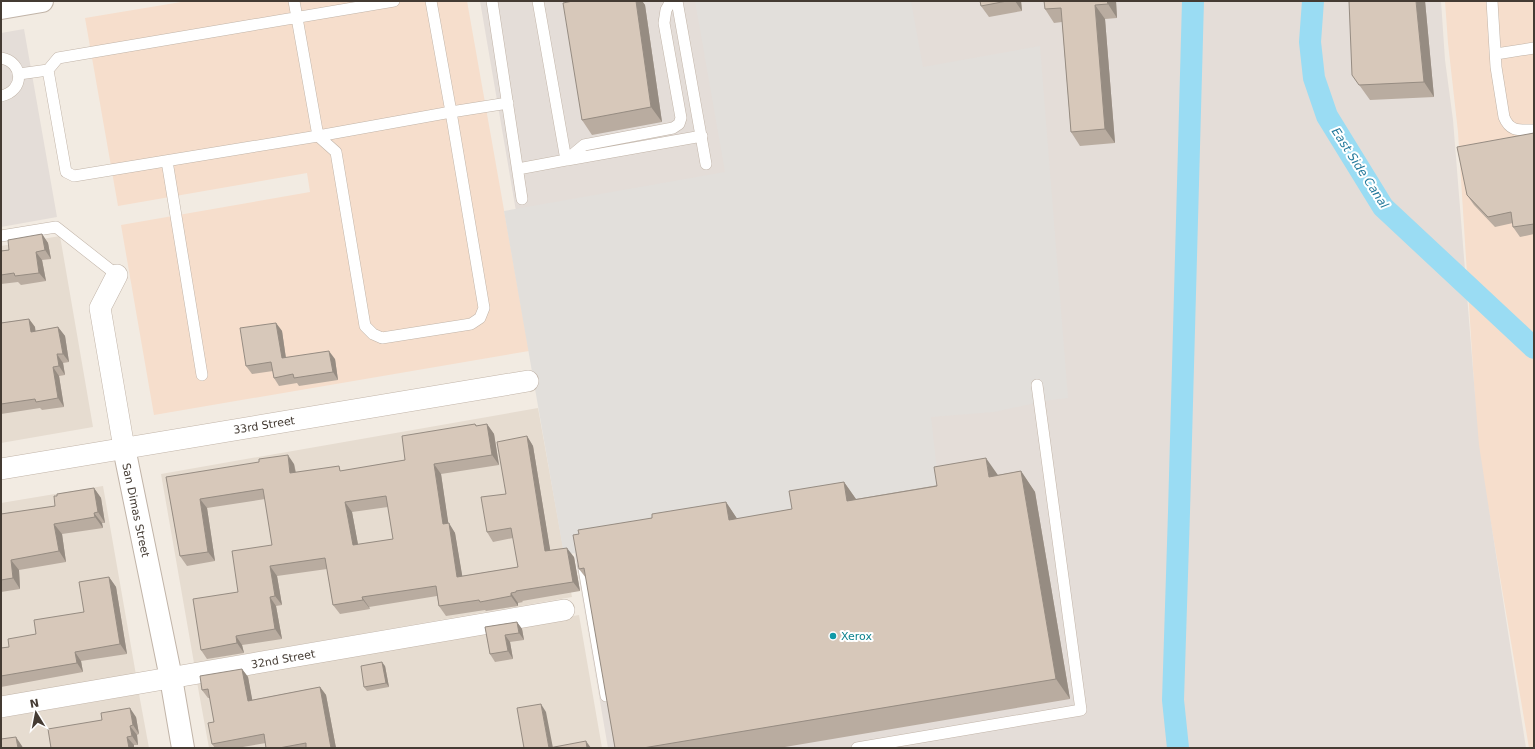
<svg xmlns="http://www.w3.org/2000/svg" width="1535" height="749" viewBox="0 0 1535 749" font-family="'DejaVu Sans',sans-serif">
<style>
.residential{fill:#e6dcd0}
.commercial{fill:#f6decc}
.industrial{fill:#e4ddd8}
.parking{fill:#e2dfdb}
.lines{fill:none;stroke-linecap:round;stroke-linejoin:round}
.canal{stroke:#9adcf3;stroke-width:22}
.service-casing{stroke:#c1b4a8;stroke-width:12}
.minor-casing{stroke:#c1b4a8;stroke-width:22}
.tertiary-casing{stroke:#c1b4a8;stroke-width:24}
.service{stroke:#fff;stroke-width:11}
.minor{stroke:#fff;stroke-width:21}
.tertiary{stroke:#fff;stroke-width:22}
.wall{fill:#b9aca0;fill-rule:evenodd}
.shaded-wall{fill:#968c82}
.building{fill:#d7c8ba;stroke:#968c82;fill-rule:evenodd}
.culture-dot{fill:#0f9aa8;stroke:#fff;stroke-width:1.5}
.labels{text-anchor:middle;stroke-width:4;stroke-linejoin:round;paint-order:stroke}
.street-label{font-size:11px;fill:#443b33;stroke:#fff}
.culture-label{font-size:11px;fill:#0d838f;stroke:#fff;text-anchor:start}
.water-label{font-size:12px;font-style:italic;fill:#257a9c;stroke:#fff}
</style>
<rect width="100%" height="100%" fill="#f2ebe2"/>
<path class="residential" d="M 60,236 L 93,427 L 1,443 L 1,246 Z
M 538,408 L 572,597 L 194,663 L 161,474 Z
M 103,486 L 136,675 L 1,698 L 1,503 Z
M 579,615 L 602,748 L 209,748 L 197,682 Z
M 139,694 L 149,748 L 1,748 L 1,718 Z"/>
<path class="commercial" d="M 187,1 L 467,1 L 529,351 L 154,415 L 121,225 L 310,192 L 307,173 L 118,206 L 85,18 Z
M 1445,1 L 1534,1 L 1534,748 L 1529,748 L 1478,447 L 1458,132 L 1448,43 Z"/>
<path class="industrial" d="M 480,1 L 1441,1 L 1445,60 L 1453,120 L 1479,445 L 1526,748 L 608,748 Z
M 24,29 L 57,217 L 1,227 L 1,33 Z"/>
<path class="parking" d="M 695,1 L 911,1 L 923,67 L 1040,46 L 1068,398 L 1050,400 L 994,412 L 931,417 L 939,488 L 564,555 L 504,211 L 725,172 Z"/>
<g class="lines">
<path class="canal" d="M 1313,1 L 1310,42 L 1314,78 L 1327,116 L 1383,207 L 1534,348
M 1178,748 L 1173,700 L 1179,512 L 1193,1"/>
<defs>
<path id="service" d="M 294,1 L 318,136 L 336,152 L 365,326 L 373,334 L 382,338 L 471,324 L 480,318 L 484,308 L 451,112 L 508,103
M 492,1 L 522,199
M 677,1 L 706,164
M 1492,1 L 1496,67 L 1504,117 C 1510,132 1519,130 1534,130
M 1496,54 L 1534,48
M 1,58 C 24,62 25,91 1,96
M 48,70 L 58,58 L 394,1
M 19,74 L 48,70 L 66,172 L 74,176 L 318,136 L 451,112 L 431,1
M 566,160 L 584,145 L 673,128 L 679,124 L 681,118 L 664,23 L 666,10 L 671,1
M 567,160 L 702,136
M 167,161 L 202,375
M 518,169 L 566,160 L 538,1
M 1,236 L 56,227 L 117,275
M 583,563 L 606,696
M 857,748 L 1081,710 L 1037,385"/>
<path id="minor" d="M 117,275 L 100,308 L 124,448
M 1,469 L 528,381
M 1,707 L 564,610"/>
<path id="tertiary" d="M 1,8 L 42,1
M 124,448 L 171,678 L 183,748"/>
</defs>
<use href="#service" class="service-casing"/>
<use href="#minor" class="minor-casing"/>
<use href="#tertiary" class="tertiary-casing"/>
<use href="#service" class="service"/>
<use href="#minor" class="minor"/>
<use href="#tertiary" class="tertiary"/>
</g>
<path class="wall" d="M 573,1 L 642,1 L 645,5 L 662,122 L 592,135 L 582,120 Z
M 980,1 L 1021,1 L 1022,11 L 989,17 L 981,6 Z
M 1044,1 L 1116,1 L 1117,18 L 1105,19 L 1115,143 L 1080,146 L 1071,132 L 1062,22 L 1054,23 L 1045,9 Z
M 1425,1 L 1434,97 L 1370,100 L 1352,75 Z
M 1534,133 L 1534,234 L 1520,237 L 1513,227 L 1513,223 L 1495,227 L 1474,205 L 1467,195 Z
M 42,234 L 48,243 L 51,259 L 42,260 L 46,281 L 21,285 L 18,282 L 1,284 L 1,251 L 9,250 Z
M 29,319 L 35,327 L 35,331 L 58,327 L 65,336 L 69,362 L 63,363 L 65,375 L 59,376 L 64,407 L 42,410 L 40,408 L 1,414 L 1,323 Z
M 276,323 L 282,331 L 286,358 L 335,359 L 338,380 L 299,386 L 297,383 L 279,386 L 274,378 L 273,371 L 252,374 L 246,366 Z
M 475,424 L 477,426 L 487,424 L 494,434 L 499,465 L 441,474 L 448,523 L 455,533 L 462,576 L 518,567 L 513,538 L 493,542 L 487,532 L 506,494 L 527,436 L 533,446 L 550,550 L 574,557 L 580,591 L 522,601 L 523,602 L 518,603 L 518,606 L 486,611 L 485,610 L 446,616 L 439,606 L 437,596 L 369,607 L 370,609 L 340,614 L 333,605 L 327,569 L 277,576 L 282,605 L 276,606 L 282,639 L 242,645 L 244,653 L 207,659 L 201,650 L 238,592 L 272,545 L 265,499 L 207,508 L 215,561 L 187,566 L 180,556 L 166,477 L 294,464 L 296,472 L 342,471 L 405,460 ZM 388,507 L 393,539 L 358,545 L 352,512 Z
M 1021,471 L 1035,492 L 1070,699 L 779,748 L 615,748 L 586,578 L 579,569 L 579,534 L 726,502 L 737,519 L 792,509 L 844,482 L 856,499 Z
M 94,488 L 101,498 L 105,523 L 102,523 L 103,528 L 62,534 L 66,562 L 19,570 L 20,589 L 1,592 L 1,514 L 55,506 Z
M 109,577 L 116,587 L 127,654 L 81,661 L 83,672 L 1,687 L 1,648 L 9,647 L 84,612 Z
M 517,622 L 522,629 L 524,640 L 510,642 L 513,659 L 495,662 L 490,654 L 485,627 Z
M 385,666 L 389,687 L 367,691 L 364,687 Z
M 242,669 L 248,677 L 252,700 L 320,687 L 326,695 L 336,748 L 266,748 L 266,743 L 237,748 L 215,748 L 212,744 L 214,722 L 210,698 L 208,698 L 202,690 Z
M 136,717 L 139,734 L 137,735 L 138,745 L 134,745 L 134,748 L 51,748 Z"/>
<path class="shaded-wall" d="M 636,1 L 642,1 L 645,5 L 662,122 L 651,107 Z
M 1015,1 L 1021,1 L 1022,11 Z
M 1107,1 L 1116,1 L 1117,18 L 1108,4 Z
M 1416,1 L 1425,1 L 1434,97 L 1424,82 Z
M 1095,5 L 1105,19 L 1115,143 L 1105,129 Z
M 42,234 L 48,243 L 51,259 L 45,250 Z
M 36,252 L 42,260 L 46,281 L 39,273 Z
M 29,319 L 35,327 L 37,341 L 31,332 Z
M 276,323 L 282,331 L 287,366 L 282,358 Z
M 58,327 L 65,336 L 69,362 L 63,354 Z
M 329,351 L 335,359 L 338,380 L 333,372 Z
M 57,354 L 63,363 L 65,375 L 59,366 Z
M 53,367 L 59,376 L 64,407 L 58,398 Z
M 487,424 L 494,434 L 499,465 L 492,455 Z
M 527,436 L 533,446 L 552,561 L 545,551 Z
M 288,455 L 294,464 L 297,482 L 290,473 Z
M 986,458 L 1000,478 L 989,477 Z
M 434,464 L 441,474 L 450,534 L 443,524 Z
M 1021,471 L 1035,492 L 1070,699 L 1056,679 Z
M 844,482 L 858,502 L 847,501 Z
M 94,488 L 101,498 L 105,523 L 98,512 Z
M 200,499 L 207,508 L 215,561 L 208,552 Z
M 345,502 L 352,512 L 360,555 L 353,545 Z
M 726,502 L 740,523 L 729,520 Z
M 94,513 L 102,523 L 103,528 L 95,517 Z
M 449,523 L 455,533 L 464,586 L 457,577 Z
M 54,524 L 62,534 L 66,562 L 59,551 Z
M 567,548 L 574,557 L 580,591 L 573,582 Z
M 11,560 L 19,570 L 20,589 L 13,578 Z
M 270,566 L 277,576 L 282,605 L 275,596 Z
M 109,577 L 116,587 L 127,654 L 120,644 Z
M 511,593 L 518,603 L 518,606 L 511,596 Z
M 270,597 L 276,606 L 282,639 L 275,629 Z
M 362,597 L 369,607 L 370,609 L 363,600 Z
M 517,622 L 522,629 L 524,640 L 519,633 Z
M 505,635 L 510,642 L 513,659 L 508,651 Z
M 236,636 L 242,645 L 244,653 L 237,643 Z
M 75,652 L 81,661 L 83,672 L 77,663 Z
M 382,662 L 385,666 L 389,687 L 386,683 Z
M 242,669 L 248,677 L 254,709 L 248,701 Z
M 320,687 L 326,695 L 336,748 L 331,748 Z
M 541,704 L 546,712 L 553,748 L 549,748 Z
M 130,708 L 136,717 L 139,734 L 133,725 Z
M 130,726 L 137,735 L 138,745 L 132,736 Z
M 16,737 L 22,746 L 23,748 L 18,748 Z
M 127,737 L 134,745 L 134,748 L 129,748 Z
M 586,741 L 591,748 L 587,748 Z"/>
<path class="building" d="M 573,1 L 636,1 L 651,107 L 582,120 L 563,3 Z
M 980,1 L 1007,1 L 981,6 Z
M 1044,1 L 1107,1 L 1108,4 L 1095,5 L 1105,129 L 1071,132 L 1061,8 L 1045,9 Z
M 1349,1 L 1416,1 L 1424,82 L 1359,85 L 1352,75 Z
M 1534,133 L 1534,224 L 1513,227 L 1511,212 L 1488,217 L 1467,195 L 1457,147 Z
M 42,234 L 45,250 L 36,252 L 39,273 L 15,276 L 14,273 L 1,275 L 1,251 L 9,250 L 8,240 Z
M 29,319 L 31,332 L 58,327 L 63,354 L 57,354 L 59,366 L 53,367 L 58,398 L 36,402 L 35,399 L 1,404 L 1,323 Z
M 276,323 L 282,358 L 329,351 L 333,372 L 294,378 L 293,374 L 274,378 L 271,362 L 246,366 L 240,328 Z
M 475,424 L 476,426 L 487,424 L 492,455 L 434,464 L 443,524 L 449,523 L 457,577 L 518,567 L 511,528 L 487,532 L 481,497 L 506,494 L 497,442 L 527,436 L 545,551 L 567,548 L 573,582 L 516,591 L 516,592 L 511,593 L 511,596 L 480,602 L 479,600 L 439,606 L 436,586 L 362,597 L 363,600 L 333,605 L 325,558 L 270,566 L 275,596 L 270,597 L 275,629 L 236,636 L 237,643 L 201,650 L 193,599 L 238,592 L 232,551 L 272,545 L 263,489 L 200,499 L 208,552 L 180,556 L 166,477 L 259,462 L 259,459 L 288,455 L 290,473 L 339,466 L 340,471 L 405,460 L 402,436 ZM 386,496 L 393,539 L 353,545 L 345,502 Z
M 986,458 L 989,477 L 1021,471 L 1056,679 L 643,748 L 615,748 L 584,568 L 579,569 L 573,535 L 579,534 L 578,530 L 652,518 L 652,514 L 726,502 L 729,520 L 792,509 L 789,491 L 844,482 L 847,501 L 937,486 L 934,467 Z
M 94,488 L 98,512 L 94,513 L 95,517 L 54,524 L 59,551 L 11,560 L 13,578 L 1,580 L 1,514 L 55,506 L 54,496 L 57,496 L 57,494 Z
M 109,577 L 120,644 L 75,652 L 77,663 L 1,676 L 1,648 L 9,647 L 8,639 L 36,634 L 34,620 L 84,612 L 79,582 Z
M 517,622 L 519,633 L 505,635 L 508,651 L 490,654 L 485,627 Z
M 382,662 L 386,683 L 364,687 L 361,666 Z
M 242,669 L 248,701 L 320,687 L 331,748 L 306,748 L 306,743 L 279,748 L 266,748 L 264,734 L 212,744 L 208,723 L 214,722 L 208,689 L 202,690 L 200,676 Z
M 541,704 L 549,748 L 586,741 L 587,748 L 524,748 L 517,708 Z
M 130,708 L 133,725 L 130,726 L 132,736 L 127,737 L 129,748 L 51,748 L 48,729 L 102,720 L 101,713 Z
M 16,737 L 18,748 L 1,748 L 1,739 Z"/>
<circle class="culture-dot" cx="833" cy="636" r="4"/>
<g class="labels">
<g class="street-label">
<text transform="translate(264 425) rotate(-9)" y="4">33rd Street</text>
<text transform="translate(136 510) rotate(78)" y="4">San Dimas Street</text>
<text transform="translate(283 659) rotate(-10)" y="4">32nd Street</text>
</g>
<g class="culture-label">
<text x="841" y="640">Xerox</text>
</g>
<g class="water-label">
<text transform="translate(1360 168) rotate(57)" y="4">East Side Canal</text>
</g>
</g>
<rect width="1535" height="749" fill="none" stroke="#443b33" stroke-width="4"/>
<g transform="translate(36 713) rotate(350)" stroke="#ffffff" stroke-width="3" paint-order="stroke">
<path d="M0-3L7 15L0 10L-7 15Z" fill="#443b33"/>
<text y="-6" font-size="11" font-weight="bold" text-anchor="middle" fill="#443b33">N</text>
</g>
</svg>
